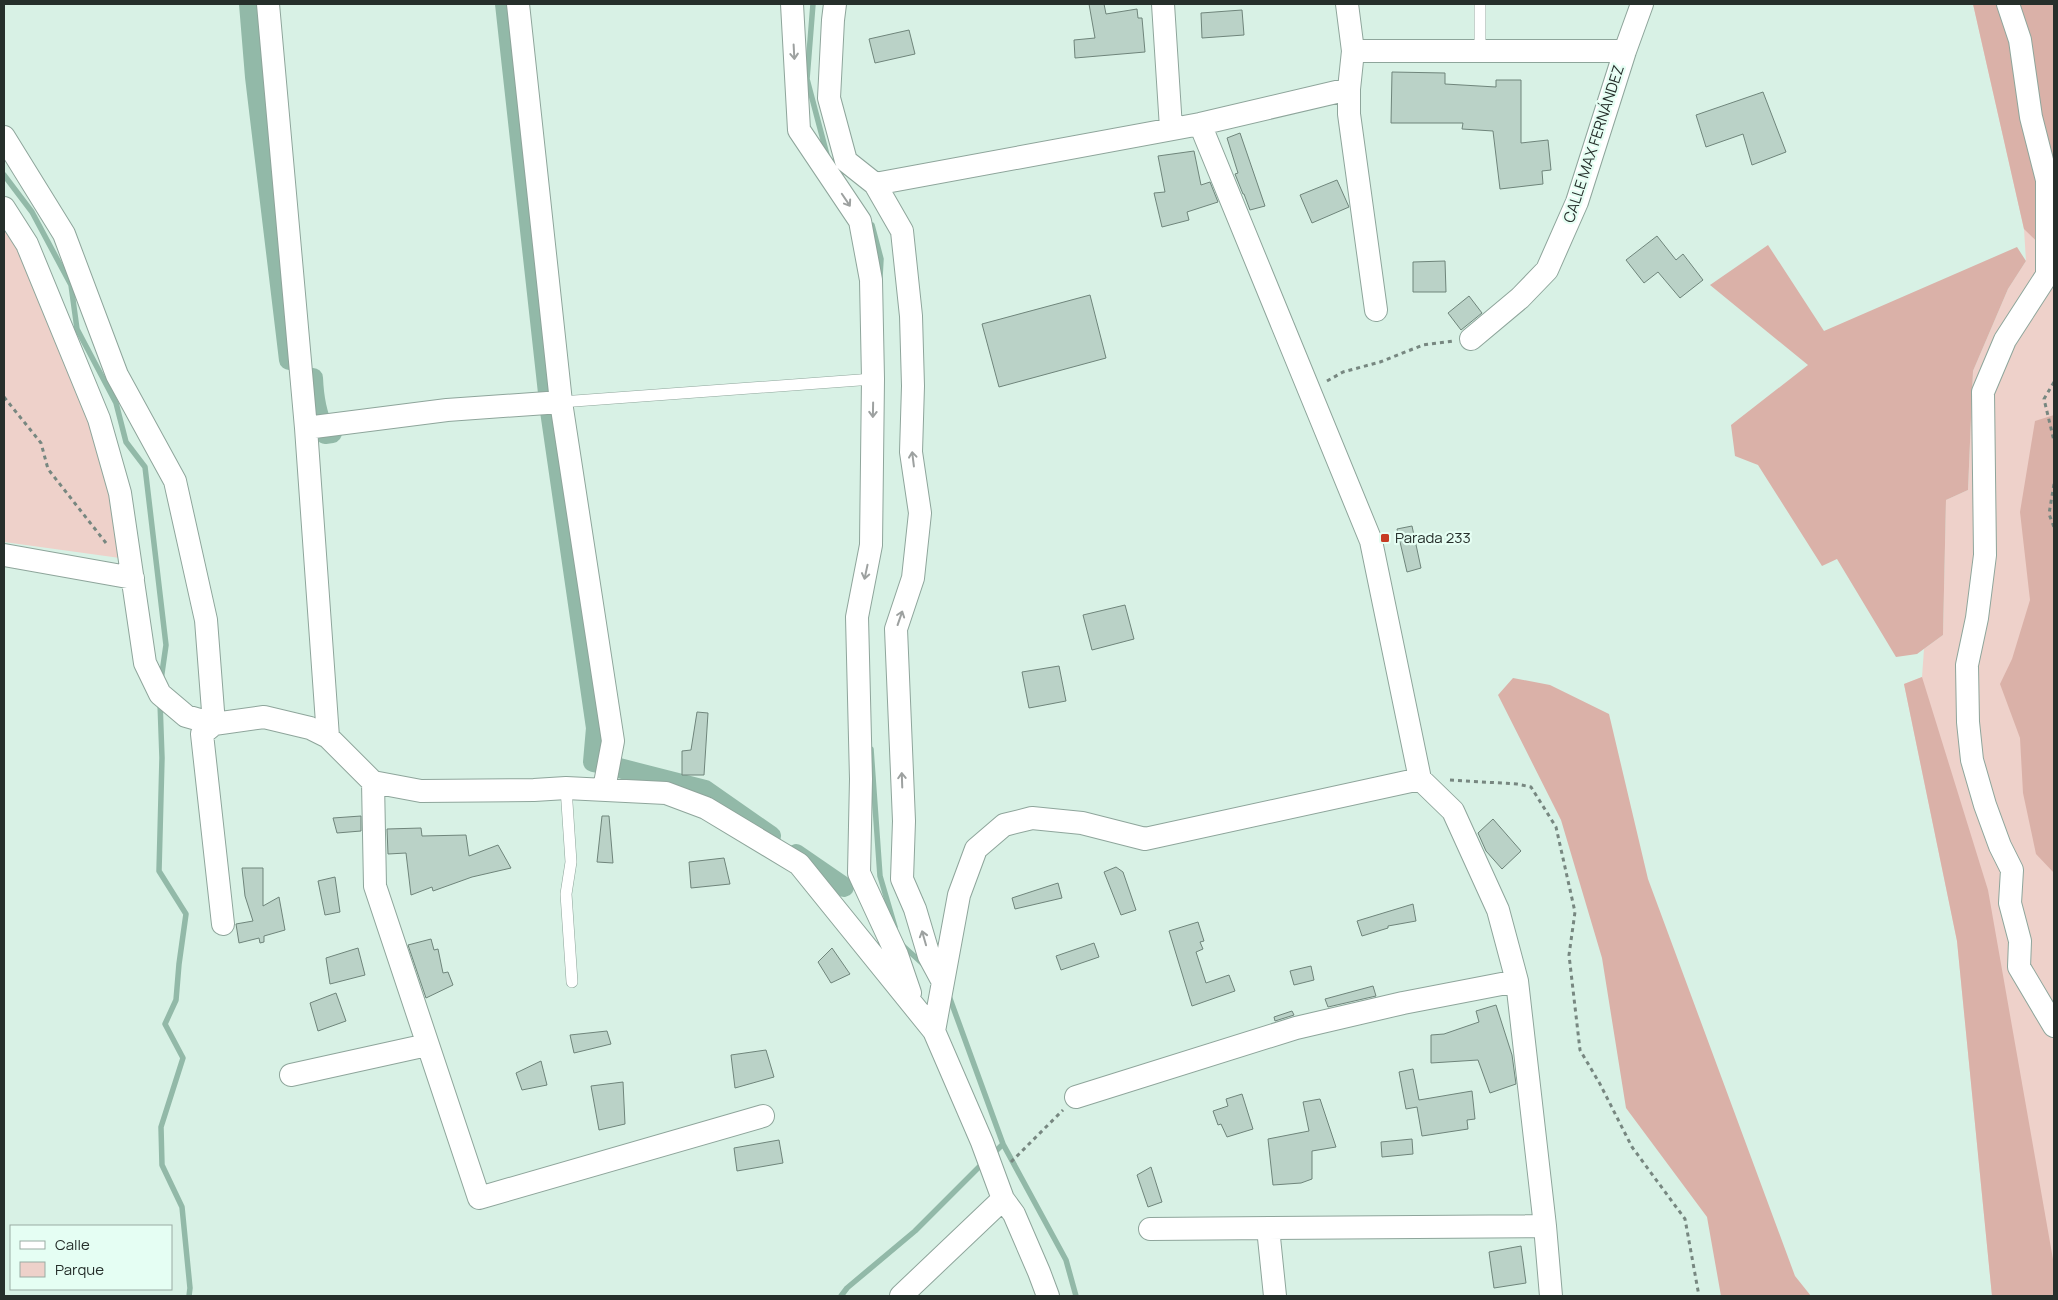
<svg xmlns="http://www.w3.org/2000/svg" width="2058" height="1300" viewBox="0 0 2058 1300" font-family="Manrope,sans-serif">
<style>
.green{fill:#eed1ca}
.forest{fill:#dab1a8}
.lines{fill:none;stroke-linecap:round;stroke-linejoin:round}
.stream{stroke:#92b9a8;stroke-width:5.5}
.canal{stroke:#92b9a8;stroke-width:20}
.building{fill:#bad2c7;stroke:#6f857b}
.service-casing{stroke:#8ea59b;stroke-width:12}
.minor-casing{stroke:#8ea59b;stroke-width:24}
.path{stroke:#778780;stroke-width:3;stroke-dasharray:4 4;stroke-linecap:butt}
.service{stroke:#fff;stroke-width:11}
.minor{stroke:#fff;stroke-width:22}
.oneway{stroke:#9da1a0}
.poi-dot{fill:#c63b23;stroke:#e5fef3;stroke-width:2}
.labels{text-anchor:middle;stroke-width:4.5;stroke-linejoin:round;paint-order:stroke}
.street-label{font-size:15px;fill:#262f2b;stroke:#e5fef3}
.poi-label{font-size:15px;fill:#262f2b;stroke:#e5fef3;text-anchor:start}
</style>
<rect width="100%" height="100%" fill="#d8f1e5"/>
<path class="green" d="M 1973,4 L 2054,4 L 2054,1296 L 1992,1296 L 1957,941 L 1904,684 L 1922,677 L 1924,649 L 1943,635 L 1946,500 L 1968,490 L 1973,371 L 2008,289 L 2026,261 L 2024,229 Z
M 4,220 L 83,397 L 115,496 L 120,558 L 4,542 Z"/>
<path class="forest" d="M 1973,4 L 2054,4 L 2054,258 L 2024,229 Z
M 1768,245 L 1824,331 L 2017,247 L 2026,261 L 2008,289 L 1973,371 L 1968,490 L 1946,500 L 1943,635 L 1917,654 L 1896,657 L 1837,559 L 1822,566 L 1758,465 L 1735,456 L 1731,425 L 1808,365 L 1710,285 Z
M 2054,415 L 2054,873 L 2036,854 L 2023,793 L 2020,738 L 2000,684 L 2012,659 L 2030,600 L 2020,512 L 2035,421 Z
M 1922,677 L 1988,890 L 2054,1265 L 2054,1296 L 1992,1296 L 1957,941 L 1904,684 Z
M 1513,678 L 1550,685 L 1609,714 L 1648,879 L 1795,1276 L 1811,1296 L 1721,1296 L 1707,1217 L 1626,1108 L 1602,958 L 1561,820 L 1498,695 Z"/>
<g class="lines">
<path class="stream" d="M 813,4 L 807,79 L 827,155
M 4,175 L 32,212 L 71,285 L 77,329 L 116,403 L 126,442 L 145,467 L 166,645 L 161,680
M 872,225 L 881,259 L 880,277
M 160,702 L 162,758 L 159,871 L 186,914 L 179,964 L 176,1000 L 165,1024 L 183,1058 L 161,1127 L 162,1165 L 182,1207 L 190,1288 L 189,1296
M 871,749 L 880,876 L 895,927
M 902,945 L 923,964
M 949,996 L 1003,1144 L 992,1155
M 1003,1144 L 1066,1260 L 1076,1296
M 841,1296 L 847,1288 L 915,1231 L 983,1163"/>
<path class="canal" d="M 249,4 L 255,77 L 289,360
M 505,4 L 550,411 L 596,728 L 593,762 L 598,763
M 313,378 C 314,400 317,413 325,434 L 332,433
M 619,768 L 705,790 L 771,836
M 796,854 L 844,887"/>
</g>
<path class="building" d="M 1089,4 L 1104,4 L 1106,14 L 1137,9 L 1138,18 L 1142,18 L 1145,52 L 1075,58 L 1074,40 L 1095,38 Z
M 1242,10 L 1244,35 L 1202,38 L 1201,13 Z
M 909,30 L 915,54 L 875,63 L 869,39 Z
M 1392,72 L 1445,73 L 1445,84 L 1496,87 L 1496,80 L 1521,80 L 1521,143 L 1548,140 L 1551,170 L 1542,171 L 1543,184 L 1500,189 L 1493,131 L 1462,129 L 1463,123 L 1391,123 Z
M 1763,92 L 1786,152 L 1752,165 L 1743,134 L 1706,147 L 1696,115 Z
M 1240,133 L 1265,206 L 1250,210 L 1244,194 L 1243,194 L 1235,174 L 1238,173 L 1227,138 Z
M 1194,151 L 1201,185 L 1210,182 L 1218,202 L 1187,212 L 1189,220 L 1162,227 L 1154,193 L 1165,192 L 1158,156 Z
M 1337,180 L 1349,207 L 1312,223 L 1300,195 Z
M 1657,236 L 1676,260 L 1683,254 L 1703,280 L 1680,298 L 1658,272 L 1644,283 L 1626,260 Z
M 1445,261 L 1446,292 L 1413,292 L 1413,262 Z
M 1090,295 L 1106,358 L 999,387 L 982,324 Z
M 1469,296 L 1482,313 L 1461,330 L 1448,313 Z
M 1412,526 L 1421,568 L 1407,572 L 1397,529 Z
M 1125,605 L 1134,639 L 1092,650 L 1083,615 Z
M 1059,666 L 1066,701 L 1029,708 L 1022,672 Z
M 697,712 L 708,713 L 704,775 L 682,775 L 682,751 L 691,750 Z
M 361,816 L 361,831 L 337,833 L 333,818 Z
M 602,816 L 609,816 L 613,863 L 597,862 Z
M 1493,819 L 1521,851 L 1502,869 L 1486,851 L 1478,833 Z
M 421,828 L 422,836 L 466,835 L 469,856 L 498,845 L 511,868 L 472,877 L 433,891 L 432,887 L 411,895 L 406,853 L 388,854 L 387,829 Z
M 724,858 L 730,884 L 691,888 L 689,862 Z
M 1116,867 L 1123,872 L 1136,910 L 1121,915 L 1104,872 Z
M 242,868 L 263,868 L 263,906 L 279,897 L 285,930 L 264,936 L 264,942 L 260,943 L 259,938 L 239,943 L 236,924 L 253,921 L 245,896 Z
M 335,877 L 340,912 L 325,915 L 318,881 Z
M 1058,883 L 1062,898 L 1015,909 L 1012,898 Z
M 1413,904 L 1416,921 L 1388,926 L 1388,928 L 1362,936 L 1357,921 Z
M 1198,922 L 1204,941 L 1200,942 L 1203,949 L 1196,952 L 1206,983 L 1229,975 L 1235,991 L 1192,1006 L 1169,931 Z
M 431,939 L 434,950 L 438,949 L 443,973 L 448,972 L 453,985 L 426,998 L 408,945 Z
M 1094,943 L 1099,957 L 1061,970 L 1056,956 Z
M 358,948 L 365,975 L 330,984 L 326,958 Z
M 832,948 L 850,974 L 831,983 L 818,962 Z
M 1311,966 L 1314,980 L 1294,985 L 1290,971 Z
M 1373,986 L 1376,996 L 1328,1007 L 1325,999 Z
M 336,993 L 346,1021 L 318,1031 L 310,1003 Z
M 1496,1005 L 1512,1055 L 1516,1084 L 1490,1093 L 1478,1060 L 1431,1063 L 1431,1035 L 1444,1034 L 1479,1022 L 1476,1011 Z
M 1292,1011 L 1294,1015 L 1275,1021 L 1274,1017 Z
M 607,1031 L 611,1044 L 574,1053 L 570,1035 Z
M 766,1050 L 774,1077 L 735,1088 L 731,1055 Z
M 541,1061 L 547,1085 L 522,1090 L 516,1073 Z
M 1413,1069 L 1419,1100 L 1472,1091 L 1475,1119 L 1467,1120 L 1468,1129 L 1422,1136 L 1417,1107 L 1406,1109 L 1399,1072 Z
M 623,1082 L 625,1124 L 599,1130 L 591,1086 Z
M 1242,1094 L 1253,1129 L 1227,1137 L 1221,1124 L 1218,1125 L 1213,1111 L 1228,1106 L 1226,1099 Z
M 1320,1099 L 1336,1147 L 1312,1151 L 1312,1179 L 1301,1183 L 1273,1185 L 1268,1139 L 1309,1131 L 1303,1102 Z
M 1412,1139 L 1413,1154 L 1382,1157 L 1381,1142 Z
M 779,1140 L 783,1163 L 737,1171 L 734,1148 Z
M 1151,1167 L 1162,1202 L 1148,1207 L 1137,1175 Z
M 1521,1246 L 1526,1283 L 1494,1288 L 1489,1252 Z"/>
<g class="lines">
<defs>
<path id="service" d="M 1480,4 L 1480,51
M 561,402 L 873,379
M 566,788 L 571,862 L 566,894 L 572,982"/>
<path id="minor" d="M 268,4 L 306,428 L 328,737
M 518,4 L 561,402 L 613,741 L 604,789
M 792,4 L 799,130 L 860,221 L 871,280 L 873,379 L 871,545 L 857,617 L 861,779 L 859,873 L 897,955 L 910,993
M 835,4 L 833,20 L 829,98 L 846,161 L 875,184 L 902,231 L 911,316 L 913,386 L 911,452 L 920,513 L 913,578 L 896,629 L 904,821 L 902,879 L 915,909 L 929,956 L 943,982
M 1163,4 L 1171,128
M 1347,4 L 1353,51 L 1349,89 L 1349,114 L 1376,310
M 2008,4 L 2020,40 L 2031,117 L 2047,180 L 2047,275 L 2005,340 L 1983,392 L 1985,555 L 1977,618 L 1967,665 L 1968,722 L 1972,760 L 1985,805 L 2000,846 L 2012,870 L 2010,903 L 2020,941 L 2019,967 L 2054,1026
M 1353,51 L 1625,51
M 1200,124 L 1371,541 L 1420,779 L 1453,811 L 1498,910 L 1517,981 L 1545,1226 L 1551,1296
M 4,137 L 64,234 L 117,375 L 175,481 L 206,620 L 214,724 L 202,734 L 223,924
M 875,184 L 1200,124 L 1349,89
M 4,208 L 27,244 L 99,419 L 120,493 L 145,663 L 160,694 L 186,716 L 214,724 L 264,717 L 310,728 L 328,737 L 373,782 L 421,791 L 534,790 L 566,788 L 666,793 L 706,808 L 799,864 L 934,1031 L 982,1142 L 1003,1199 L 1014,1214 L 1039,1272 L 1048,1296
M 1471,339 L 1520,298 L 1547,270 L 1577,202 L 1625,51 L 1642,4
M 306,428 L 447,410 L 561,402
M 4,555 L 133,578
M 373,782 L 375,886 L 479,1198 L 763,1116
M 934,1031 L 959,895 L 976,849 L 1004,825 L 1032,818 L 1082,823 L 1145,839 L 1420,779
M 291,1075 L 427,1045
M 1076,1097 L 1296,1028 L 1403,1003 L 1517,981
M 1268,1228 L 1275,1296
M 1150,1229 L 1545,1226
M 901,1296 L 1003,1199"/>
</defs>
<use href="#service" class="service-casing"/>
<use href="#minor" class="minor-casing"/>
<path class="path" d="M 1327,381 L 1343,372 L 1380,362 L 1423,345 L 1453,341
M 2054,382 L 2044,399 L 2054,441
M 4,397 L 41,443 L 48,469 L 106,543
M 2054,484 L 2049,514 L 2054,527
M 1450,780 L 1517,784 L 1531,787 L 1556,827 L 1575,912 L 1569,955 L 1580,1050 L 1600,1084 L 1632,1147 L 1685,1219 L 1699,1296
M 1011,1162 L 1063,1110"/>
<use href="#service" class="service"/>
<use href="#minor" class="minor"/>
</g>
<defs><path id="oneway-shaft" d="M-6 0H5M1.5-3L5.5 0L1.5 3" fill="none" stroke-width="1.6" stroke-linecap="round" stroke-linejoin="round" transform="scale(1.25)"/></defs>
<g class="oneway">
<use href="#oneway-shaft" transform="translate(794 52) rotate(87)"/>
<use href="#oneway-shaft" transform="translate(846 200) rotate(56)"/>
<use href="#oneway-shaft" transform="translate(873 410) rotate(91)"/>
<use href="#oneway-shaft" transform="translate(913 459) rotate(-97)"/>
<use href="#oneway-shaft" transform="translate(866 572) rotate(102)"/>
<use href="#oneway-shaft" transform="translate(900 618) rotate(-71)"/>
<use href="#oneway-shaft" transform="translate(902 780) rotate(-92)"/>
<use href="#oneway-shaft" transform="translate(924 938) rotate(-106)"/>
</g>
<rect class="poi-dot" x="1380" y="533" width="10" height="10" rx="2.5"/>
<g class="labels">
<g class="street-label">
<text transform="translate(1594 144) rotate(-72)" y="5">CALLE MAX FERNÁNDEZ</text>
</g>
<g class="poi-label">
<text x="1395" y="543">Parada 233</text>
</g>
</g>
<rect width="2058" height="1300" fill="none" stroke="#262f2b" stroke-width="10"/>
<rect x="10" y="1225" width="162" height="65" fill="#e5fef3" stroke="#99aba3"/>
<rect x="20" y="1241" width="25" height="8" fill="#ffffff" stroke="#99aba3"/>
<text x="55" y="1250" font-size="15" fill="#262f2b">Calle</text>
<rect x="20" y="1262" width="25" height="15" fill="#eed1ca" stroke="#99aba3"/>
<text x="55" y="1275" font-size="15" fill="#262f2b">Parque</text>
</svg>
